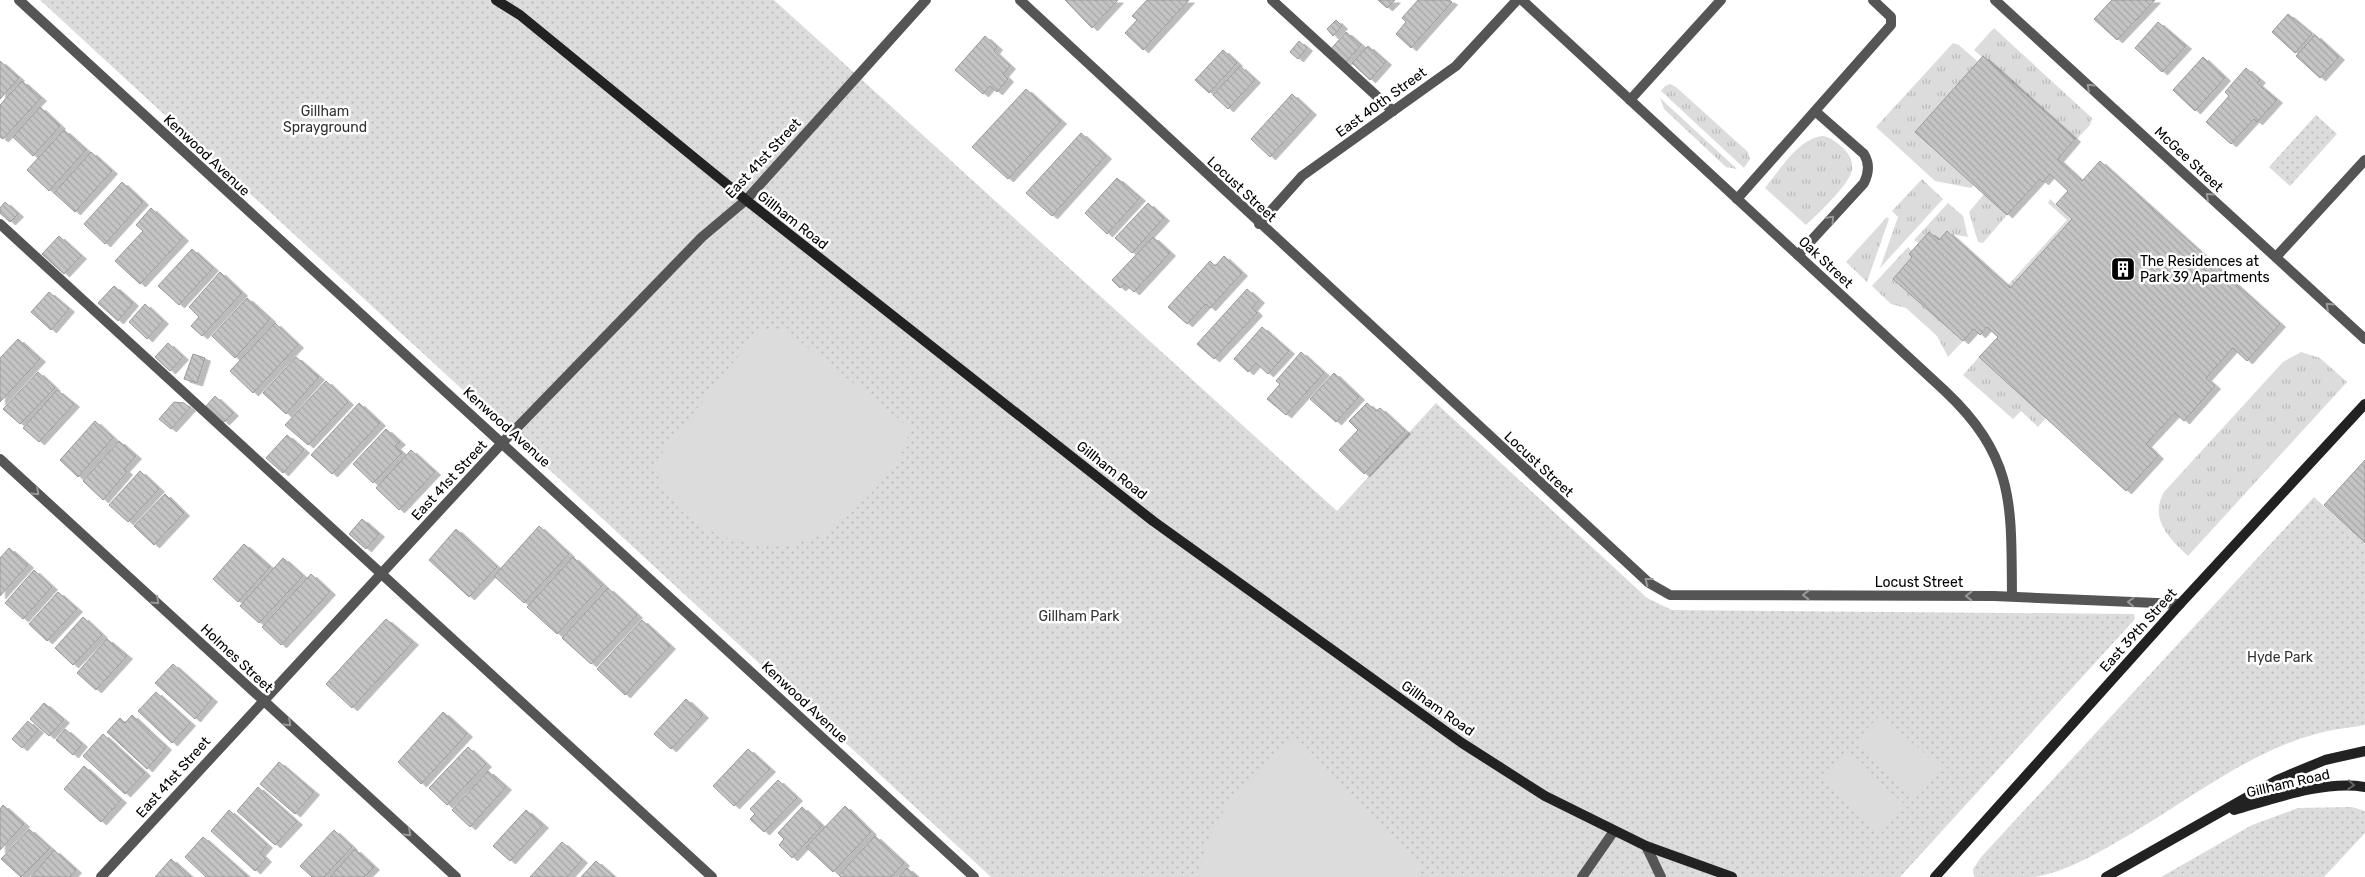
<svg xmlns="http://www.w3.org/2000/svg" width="2365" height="877" viewBox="0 0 2365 877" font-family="Rubik,sans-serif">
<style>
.grass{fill:url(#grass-tufts)}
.park{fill:url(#park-dots)}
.pitch{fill:#dcdcdc}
.building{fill:url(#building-back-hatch);stroke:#999;filter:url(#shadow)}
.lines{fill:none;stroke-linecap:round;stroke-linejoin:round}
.lane{stroke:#555;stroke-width:10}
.street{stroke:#555;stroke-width:10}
.secondary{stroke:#222;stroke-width:10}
.oneway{stroke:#999}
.oneway2{stroke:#646464}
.labels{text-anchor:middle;stroke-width:5;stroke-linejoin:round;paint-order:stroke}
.street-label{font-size:14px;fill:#000;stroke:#fff}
.park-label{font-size:14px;fill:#333;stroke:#fff}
.poi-label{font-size:14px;fill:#000;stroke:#fff;text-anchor:start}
</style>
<defs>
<pattern id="grass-tufts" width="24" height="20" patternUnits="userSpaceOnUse" patternTransform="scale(1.25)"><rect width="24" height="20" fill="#dcdcdc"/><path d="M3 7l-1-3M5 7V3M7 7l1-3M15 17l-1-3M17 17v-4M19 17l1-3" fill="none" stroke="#bbb"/></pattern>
<pattern id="park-dots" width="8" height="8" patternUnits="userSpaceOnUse" patternTransform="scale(1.25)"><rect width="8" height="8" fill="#dcdcdc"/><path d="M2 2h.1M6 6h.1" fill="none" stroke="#bbb" stroke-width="1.8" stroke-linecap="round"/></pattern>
<pattern id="building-back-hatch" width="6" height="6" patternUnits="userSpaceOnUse" patternTransform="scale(1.25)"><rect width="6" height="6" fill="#c4c4c4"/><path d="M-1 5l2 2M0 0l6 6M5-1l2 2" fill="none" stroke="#a7a7a7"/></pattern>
<filter id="shadow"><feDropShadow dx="5.5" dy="3" stdDeviation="0" flood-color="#0004"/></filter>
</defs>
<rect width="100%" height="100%" fill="#fff"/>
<path class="grass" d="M 1994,28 L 2092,118 L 2090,125 L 2076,140 L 1974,50 Z
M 1953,43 L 1959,45 L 1978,62 L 1915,132 L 1974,185 L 1971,188 L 1935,181 L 1876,127 Z
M 1670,84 L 1676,87 L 1748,152 L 1750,159 L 1744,168 L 1661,91 L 1665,86 Z
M 1660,98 L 1737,169 L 1726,167 L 1664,109 Z
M 1824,136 C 1832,138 1837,143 1843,148 C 1849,154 1853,160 1852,169 C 1852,182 1816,216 1806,225 L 1765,188 C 1780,170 1799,137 1824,136 Z
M 1922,179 L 1943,199 L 1880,268 L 1898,217 L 1892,211 Z
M 1984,194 L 2007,215 L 1983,243 L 1978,242 L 1969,212 Z
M 2050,199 L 2072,219 L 2010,288 L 2008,285 L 2067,220 L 2048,203 Z
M 1948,203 L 1963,216 L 1968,237 L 1951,234 L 1947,231 L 1939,240 L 1929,232 L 1919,243 L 1914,240 Z
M 1887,217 L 1889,219 L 1867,282 L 1846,262 Z
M 1908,247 L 1912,251 L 1912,257 L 1893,279 L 1963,341 L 1948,357 L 1937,336 L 1906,308 L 1891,304 L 1872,286 Z
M 2301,352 L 2320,358 L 2347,382 L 2188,556 C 2169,538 2149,519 2164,492 L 2283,362 Z
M 1979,357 L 2046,418 L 2038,427 L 2021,411 L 2013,419 L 1963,375 Z"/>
<path class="park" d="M 40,0 L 774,0 L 1337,511 L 1436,403 L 1647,598 L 1672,610 L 2134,614 L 2135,619 L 1900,877 L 991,877 Z
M 2316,115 L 2337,134 L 2290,186 L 2269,167 Z
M 2314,497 L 2365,544 L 2365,725 C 2349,728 2332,729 2316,734 C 2257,750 2206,787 2155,819 C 2122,839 2073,871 2035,877 C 2016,877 1994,877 1974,877 L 1973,869 L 1982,856 Z
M 2352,807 L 2365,811 L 2365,833 L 2324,877 L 2161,877 L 2252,825 L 2298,808 Z"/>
<path class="pitch" d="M 783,328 L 909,427 C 909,450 888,476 872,492 C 857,507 842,524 823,534 C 779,556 721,545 684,513 C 670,501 662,482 652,466 L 758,331 Z
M 1881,714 L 1940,768 L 1914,796 L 1855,742 Z
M 1297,738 L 1421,864 L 1420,877 L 1200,877 C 1203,822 1253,767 1297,738 Z
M 1847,752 L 1906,806 L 1880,834 L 1821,780 Z"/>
<path class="building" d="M 1065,0 L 1118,0 L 1092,28 Z
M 1147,0 L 1189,0 L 1143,50 L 1125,33 L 1137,20 L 1132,16 Z
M 1378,0 L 1395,0 L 1387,8 Z
M 1418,0 L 1449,0 L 1452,2 L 1411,48 L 1396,34 L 1406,22 L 1402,18 Z
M 2112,0 L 2155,0 L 2117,40 L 2094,19 Z
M 2288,14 L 2312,34 L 2295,53 L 2272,32 Z
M 1336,20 L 1342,26 L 1333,36 L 1327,29 Z
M 2158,22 L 2186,46 L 2162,72 L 2135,48 Z
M 1346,32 L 1361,45 L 1346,62 L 1331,49 Z
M 2315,35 L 2339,57 L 2320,78 L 2296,56 Z
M 985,36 L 997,47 L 994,51 L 1010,66 L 1003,74 L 1008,79 L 997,92 L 990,86 L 983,94 L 955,70 Z
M 1299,41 L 1307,48 L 1298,59 L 1290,52 Z
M 1368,46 L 1386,62 L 1370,80 L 1352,63 Z
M 1223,50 L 1237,63 L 1209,93 L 1195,80 Z
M 1983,56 L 2075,139 L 2058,159 L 2082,181 L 2100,161 L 2280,324 L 2247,361 L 2233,348 L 2206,378 L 2215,386 L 2184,421 L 2175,413 L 2146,444 L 2158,456 L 2126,491 L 1979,357 L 1998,337 L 1987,327 L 1980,335 L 1974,329 L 1963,341 L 1893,279 L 1912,257 L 1909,254 L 1929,232 L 1939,240 L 1947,231 L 2010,288 L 2072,219 L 2056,204 L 2068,191 L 2050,174 L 2043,182 L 2040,179 L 2007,215 L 1915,132 Z
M 2203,57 L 2225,78 L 2195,111 L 2173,90 Z
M 0,61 L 19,78 L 0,99 Z
M 1240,66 L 1255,80 L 1228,109 L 1213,95 Z
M 2246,68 L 2260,80 L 2257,83 L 2277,100 L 2257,122 L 2254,119 L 2231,144 L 2206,122 L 2229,96 L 2225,92 Z
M 22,81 L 41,98 L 3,139 L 0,137 L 0,105 Z
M 1026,89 L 1061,121 L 1008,179 L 972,147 Z
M 1292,94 L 1311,112 L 1270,157 L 1251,139 Z
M 40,107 L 60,126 L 33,156 L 13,137 Z
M 64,130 L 86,150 L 49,191 L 27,170 Z
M 1081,133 L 1106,156 L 1052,216 L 1026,193 Z
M 91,152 L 112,171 L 75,212 L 54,193 Z
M 1117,178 L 1140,198 L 1107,234 L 1085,213 Z
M 122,182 L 143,202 L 105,244 L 84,224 Z
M 5,202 L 18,214 L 10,222 L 0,213 L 0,208 Z
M 1148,203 L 1164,218 L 1132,253 L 1115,238 Z
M 151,208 L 183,238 L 140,284 L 115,261 L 143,231 L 136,225 Z
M 59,236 L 81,256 L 64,274 L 42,254 Z
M 1153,237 L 1170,253 L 1134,292 L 1125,284 L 1120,288 L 1112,280 Z
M 192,249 L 213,268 L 179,305 L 158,286 Z
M 1224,256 L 1242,273 L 1210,308 L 1206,304 L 1187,324 L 1168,307 L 1210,261 L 1215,266 Z
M 220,272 L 242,293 L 202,336 L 191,326 L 199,317 L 189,307 Z
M 114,286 L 133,303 L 118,321 L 98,303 Z
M 1247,289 L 1259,300 L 1252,308 L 1257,313 L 1214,359 L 1197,344 Z
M 49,292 L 69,309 L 51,330 L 31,312 Z
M 247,298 L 270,319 L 235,358 L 212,336 Z
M 145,304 L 163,321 L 147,339 L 129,322 Z
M 275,323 L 298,345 L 253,393 L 230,371 Z
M 1262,327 L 1289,351 L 1268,374 L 1256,363 L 1248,372 L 1234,359 Z
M 18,339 L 40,359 L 0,402 L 0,358 Z
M 168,343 L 183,357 L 170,371 L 155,357 Z
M 1301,352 L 1324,373 L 1286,415 L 1267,399 L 1280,384 L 1276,381 Z
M 193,354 L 205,358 L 197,383 L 184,379 Z
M 296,357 L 319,377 L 286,414 L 263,393 Z
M 38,372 L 55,388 L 20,424 L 3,409 Z
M 1334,373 L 1359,397 L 1336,422 L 1310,399 Z
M 326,381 L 348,402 L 308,445 L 285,425 Z
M 57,390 L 74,404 L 39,442 L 23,428 Z
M 215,396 L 233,413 L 224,422 L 206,406 Z
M 174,402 L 184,403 L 190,408 L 171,429 L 159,419 Z
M 359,403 L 380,423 L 332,474 L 311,455 Z
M 1367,403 L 1376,411 L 1380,408 L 1405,431 L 1364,474 L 1339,450 L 1358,430 L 1349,421 Z
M 95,421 L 113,438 L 78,477 L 60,460 Z
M 386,429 L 400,442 L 395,446 L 402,453 L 373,483 L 353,464 Z
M 287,435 L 304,450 L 283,473 L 266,458 Z
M 119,441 L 136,456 L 124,469 L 127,472 L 103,500 L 83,481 Z
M 411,450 L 435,472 L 399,510 L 376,488 Z
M 2365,460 L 2365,543 L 2324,505 Z
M 140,471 L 159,489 L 128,522 L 109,505 Z
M 165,494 L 184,513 L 154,545 L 134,526 Z
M 362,519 L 379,534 L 366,549 L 349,534 Z
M 539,526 L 569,554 L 524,603 L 494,576 Z
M 456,529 L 497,567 L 469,597 L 429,560 Z
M 244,544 L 270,567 L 238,602 L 213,579 Z
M 9,548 L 28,565 L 0,596 L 0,558 Z
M 573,557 L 603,585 L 557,634 L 527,607 Z
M 283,558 L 303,576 L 259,623 L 240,606 Z
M 34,570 L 52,587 L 23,619 L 5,603 Z
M 311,574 L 330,592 L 281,645 L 262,627 Z
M 608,588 L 637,615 L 591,664 L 562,638 Z
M 58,592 L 77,609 L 47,641 L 29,624 Z
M 83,617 L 102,635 L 73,665 L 55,648 Z
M 386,619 L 413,642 L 352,708 L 326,684 Z
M 642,620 L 670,646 L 625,695 L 597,669 Z
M 107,639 L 127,656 L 96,690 L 77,673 Z
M 173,664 L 212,699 L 195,719 L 155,683 Z
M 156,692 L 190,723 L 172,743 L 138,711 Z
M 686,699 L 703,715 L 671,749 L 654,734 Z
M 44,703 L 64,720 L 49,736 L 30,719 Z
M 443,712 L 467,734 L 421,784 L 398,762 Z
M 132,715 L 166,747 L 147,769 L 107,732 L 120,718 L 125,723 Z
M 28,721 L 38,730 L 22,748 L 12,739 Z
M 65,729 L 82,744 L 73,755 L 56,740 Z
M 103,734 L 145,773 L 125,794 L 83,756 Z
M 468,747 L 486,764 L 447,805 L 429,788 Z
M 748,749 L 770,769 L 734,806 L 713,786 Z
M 279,762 L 314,792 L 295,814 L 260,784 Z
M 84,766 L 121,800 L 101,822 L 64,789 Z
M 488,771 L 506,787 L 470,827 L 452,810 Z
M 778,780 L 797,798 L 764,832 L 750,819 L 755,814 L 750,809 Z
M 258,787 L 297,822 L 275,845 L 237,811 Z
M 3,805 L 24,824 L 0,850 L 0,809 Z
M 845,806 L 871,832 L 833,872 L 806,847 Z
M 802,807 L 822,826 L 792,858 L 779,845 L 784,839 L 778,833 Z
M 229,810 L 267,845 L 260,853 L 266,859 L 255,871 L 211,831 Z
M 526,810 L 543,825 L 510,861 L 493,846 Z
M 29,829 L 50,848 L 21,877 L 1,859 Z
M 334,830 L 352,847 L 324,877 L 312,877 L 300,866 Z
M 875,836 L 904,863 L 891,877 L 841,877 L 839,875 Z
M 203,837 L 247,876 L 247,877 L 206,877 L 185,857 Z
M 562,842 L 582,860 L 567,877 L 530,877 Z
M 355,849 L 374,867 L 364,877 L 330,877 Z
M 54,850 L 76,870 L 70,877 L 31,877 Z
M 171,859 L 191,877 L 155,877 Z
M 596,861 L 614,877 L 581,877 Z
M 907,868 L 917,877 L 899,877 Z"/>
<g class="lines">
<path class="lane" d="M 1272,0 L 1393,111
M 1630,100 L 1721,0
M 1737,199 L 1891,25 L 1891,17 L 1873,0
M 0,224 L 712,877
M 1798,255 L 1864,183 C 1869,173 1870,164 1864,154 L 1815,111
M 2276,257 L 2365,160
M 1582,877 L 1614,831"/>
<path class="street" d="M 19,0 L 974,877
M 1020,0 L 1649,583 L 1670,595 L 1994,596 L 2180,604
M 1522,0 L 1945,391 C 2016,458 2011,506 2012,597
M 1995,0 L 2365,339
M 1259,224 L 1302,176 L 1456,66 L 1517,0
M 0,459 L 456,877
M 1646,846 L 1661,877
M 101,877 L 503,442 L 702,237 L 746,200 L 926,0"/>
<path class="secondary" d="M 496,0 L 520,15 L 746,200 L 1153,521 L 1462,743 L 1545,796 L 1646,846 L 1732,877
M 2234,810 C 2273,799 2324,780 2365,787
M 1935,877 L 2180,604 L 2365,404
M 2106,877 L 2277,780 L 2325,760 L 2365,751"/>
</g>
<defs><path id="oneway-chevron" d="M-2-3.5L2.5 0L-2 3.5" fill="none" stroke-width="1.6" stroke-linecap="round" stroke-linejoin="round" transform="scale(1.25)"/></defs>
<g class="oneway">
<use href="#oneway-chevron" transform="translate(2090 87) rotate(-137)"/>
<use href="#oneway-chevron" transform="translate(2209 196) rotate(-138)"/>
<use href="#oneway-chevron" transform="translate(1831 219) rotate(-47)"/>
<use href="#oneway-chevron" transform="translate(2329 306) rotate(-137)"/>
<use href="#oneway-chevron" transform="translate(36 492) rotate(43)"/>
<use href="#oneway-chevron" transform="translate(1648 581) rotate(-142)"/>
<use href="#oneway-chevron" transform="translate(1806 595) rotate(-180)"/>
<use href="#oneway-chevron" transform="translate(1969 596) rotate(-180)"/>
<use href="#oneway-chevron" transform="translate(156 601) rotate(43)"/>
<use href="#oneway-chevron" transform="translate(2131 602) rotate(-178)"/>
<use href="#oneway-chevron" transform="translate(288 723) rotate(43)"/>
<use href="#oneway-chevron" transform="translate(408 833) rotate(43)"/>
</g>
<use class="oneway2" href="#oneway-chevron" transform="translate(2351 785) rotate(4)"/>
<defs>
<symbol id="building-square" viewBox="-11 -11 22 22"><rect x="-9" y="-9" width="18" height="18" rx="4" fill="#000" stroke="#fff"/><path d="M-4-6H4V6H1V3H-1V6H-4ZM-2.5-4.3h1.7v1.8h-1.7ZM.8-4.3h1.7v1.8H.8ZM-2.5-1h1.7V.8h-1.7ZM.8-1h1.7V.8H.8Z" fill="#fff"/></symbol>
</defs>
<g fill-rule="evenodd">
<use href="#building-square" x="2109" y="255" width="28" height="28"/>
</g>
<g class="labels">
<g class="street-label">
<text transform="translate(1381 102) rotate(-36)" y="5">East 40th Street</text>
<text transform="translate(207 155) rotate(43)" y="5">Kenwood Avenue</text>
<text transform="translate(763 158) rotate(-47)" y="5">East 41st Street</text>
<text transform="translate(2189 159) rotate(43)" y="5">McGee Street</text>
<text transform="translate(1242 189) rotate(43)" y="5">Locust Street</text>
<text transform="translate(793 220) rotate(38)" y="5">Gillham Road</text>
<text transform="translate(1826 262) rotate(43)" y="5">Oak Street</text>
<text transform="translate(507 427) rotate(42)" y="5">Kenwood Avenue</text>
<text transform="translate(1539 464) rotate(43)" y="5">Locust Street</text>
<text transform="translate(1112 470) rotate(38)" y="5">Gillham Road</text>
<text transform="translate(449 480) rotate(-47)" y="5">East 41st Street</text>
<text x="1919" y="587">Locust Street</text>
<text transform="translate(2138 630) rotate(-48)" y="5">East 39th Street</text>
<text transform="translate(237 658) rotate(43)" y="5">Holmes Street</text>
<text transform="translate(805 702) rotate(43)" y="5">Kenwood Avenue</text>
<text transform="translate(1438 708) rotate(35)" y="5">Gillham Road</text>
<text transform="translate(173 777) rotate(-48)" y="5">East 41st Street</text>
<text transform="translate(2288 783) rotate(-13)" y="5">Gillham Road</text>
</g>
<g class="park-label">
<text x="325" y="116">Gillham<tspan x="325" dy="16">Sprayground</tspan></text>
<text x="1079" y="621">Gillham Park</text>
<text x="2280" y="662">Hyde Park</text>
</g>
<g class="poi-label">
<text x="2140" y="266">The Residences at<tspan x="2140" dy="16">Park 39 Apartments</tspan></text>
</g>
</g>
</svg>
